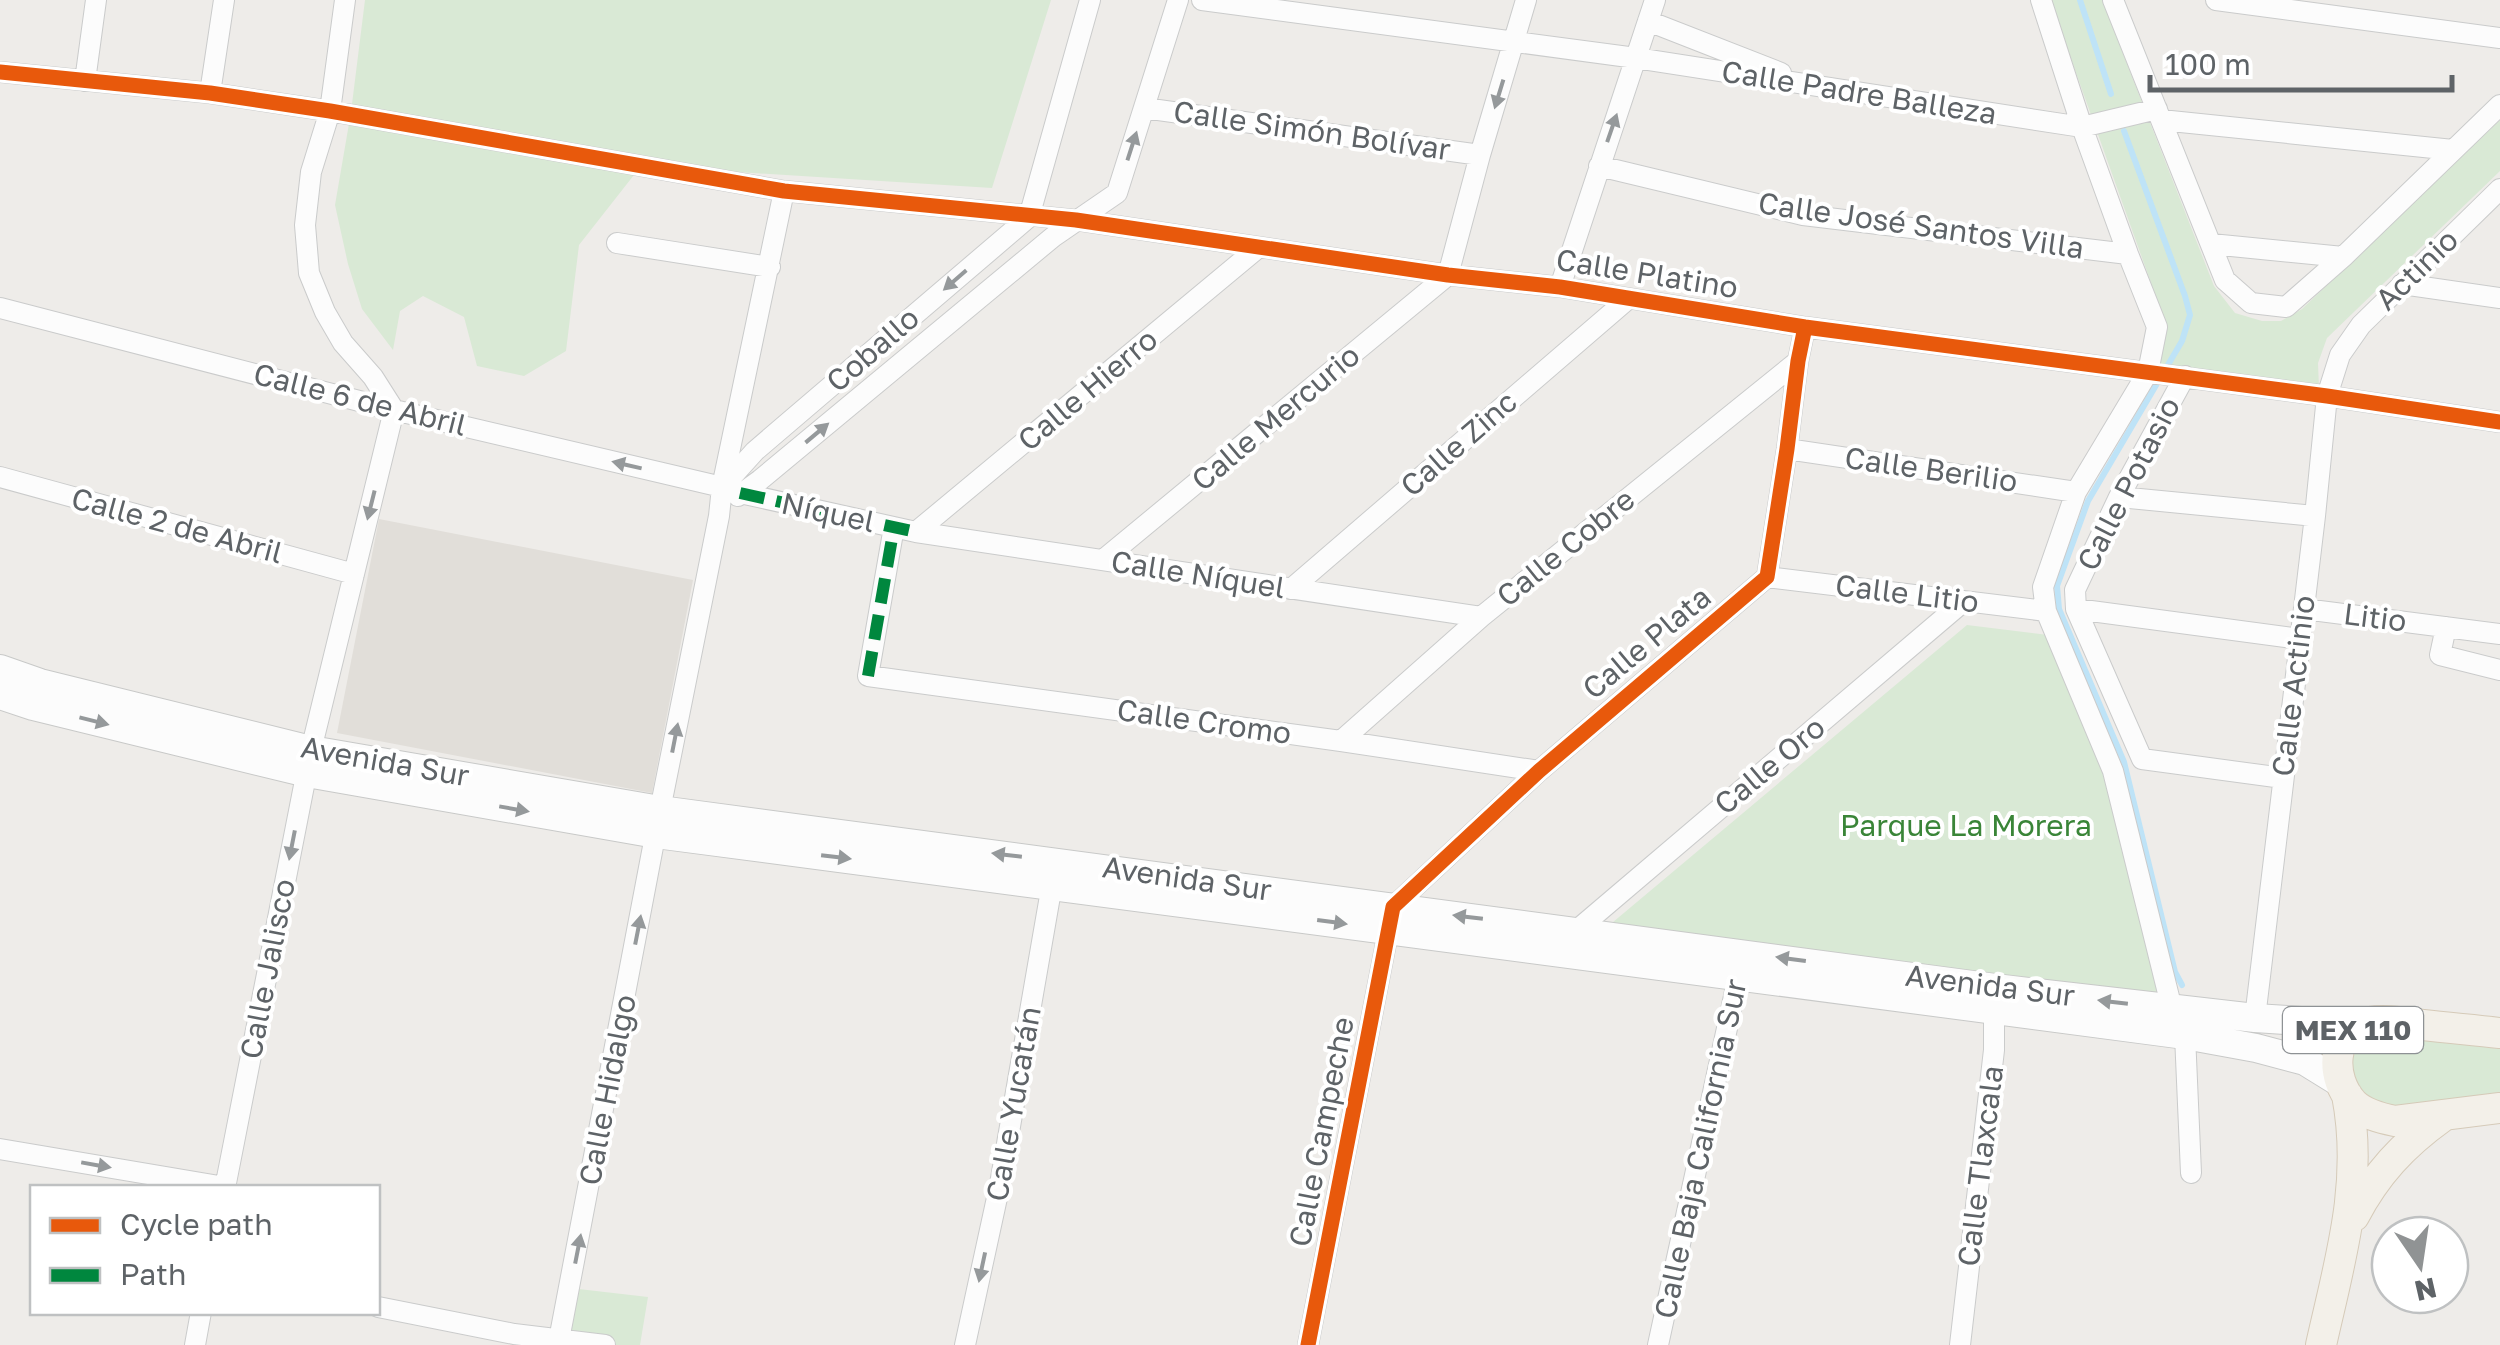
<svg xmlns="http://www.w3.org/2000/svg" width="2500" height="1345" viewBox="0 0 2500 1345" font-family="'Golos Text',sans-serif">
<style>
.education{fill:#e1ded9}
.green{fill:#d9e9d5}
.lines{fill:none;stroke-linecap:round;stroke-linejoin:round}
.stream{stroke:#bee3f7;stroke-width:6}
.street-casing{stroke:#cacbcb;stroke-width:22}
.secondary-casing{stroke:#c8c9c8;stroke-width:30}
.primary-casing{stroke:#d5cab8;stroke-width:32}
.street{stroke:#fcfcfc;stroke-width:20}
.secondary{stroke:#fcfcfc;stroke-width:28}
.primary{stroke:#f3f0e9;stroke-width:30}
.quiet{stroke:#00873e;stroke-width:12;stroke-dasharray:25 12;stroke-linecap:butt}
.cycleway-casing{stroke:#fff;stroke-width:21}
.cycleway{stroke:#e8590c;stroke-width:15}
.oneway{fill:#95999b}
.labels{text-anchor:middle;stroke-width:8;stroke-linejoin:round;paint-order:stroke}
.shield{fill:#fff;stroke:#8e9295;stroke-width:2.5}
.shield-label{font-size:28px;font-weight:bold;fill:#5e6367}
.street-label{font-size:30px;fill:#5e6367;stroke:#fff}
.park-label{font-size:30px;fill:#3a8538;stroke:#fff}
</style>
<rect width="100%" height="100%" fill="#eeece9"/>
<path class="education" d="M 379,519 L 693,580 L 652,793 L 337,733 Z"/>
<path class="green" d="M 365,0 L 1051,0 L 992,188 L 641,166 L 579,245 L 566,351 L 524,376 L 477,366 L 464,317 L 423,296 L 400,311 L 393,350 L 362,309 L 348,264 L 335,205 L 351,112 Z
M 2050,0 L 2102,0 L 2214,286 L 2235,313 L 2262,321 L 2281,321 L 2302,309 L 2500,120 L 2500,171 L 2327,338 L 2318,363 L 2319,388 L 2157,365 L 2166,325 Z
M 1967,625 L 2056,636 L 2113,771 L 2172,1009 L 1600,933 Z
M 2392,1035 L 2500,1049 L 2500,1103 L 2399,1116 L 2352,1089 L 2352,1057 L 2369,1040 Z
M 570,1288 L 648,1297 L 640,1345 L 606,1345 L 560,1339 Z"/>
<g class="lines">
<path class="stream" d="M 2080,0 L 2111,94
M 2124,131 L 2185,296 L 2190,315 L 2182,341 L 2088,501 L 2057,586 L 2059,609 L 2124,762 L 2175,972 L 2182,985"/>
<defs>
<path id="street" d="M 345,0 L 330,111 L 311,172 L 305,225 L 309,273 L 325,312 L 343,343 L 373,377 L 394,410
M 1202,0 L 1636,58 L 2082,127 L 2157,109
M 2041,0 L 2082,127 L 2128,254 L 2157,327 L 2148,372 L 2076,492 L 2043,587 L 2046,611 L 2113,771 L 2172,1009
M 2113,0 L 2225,280 L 2251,303 L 2286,307 L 2343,257 L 2500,105
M 2216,0 L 2500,38
M 1648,21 L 1781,73
M 0,72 L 210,93 L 330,111 L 784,191 L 1076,220 L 1448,275 L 1560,287 L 1805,327 L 2327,396 L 2500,422
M 85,81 L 96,0
M 210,93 L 224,0
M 1144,108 L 1480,155
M 2161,120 L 2453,150
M 1599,166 L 1803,215 L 2128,254
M 617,243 L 770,267
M 2211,244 L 2343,257
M 2402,284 L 2500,298
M 1560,287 L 1655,0
M 0,308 L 394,410 L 722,487 L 740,493 L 916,532 L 1481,617
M 2185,376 L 2119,497 L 2075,590 L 2076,609 L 2142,759 L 2283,778
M 1787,449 L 2076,492
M 0,477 L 354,574
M 727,482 L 755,451 L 1029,217 L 1090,0
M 738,496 L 760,480 L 1053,237 L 1117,193 L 1178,0
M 2119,497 L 2315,516
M 894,527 L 868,676 L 1341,741 L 1539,771
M 916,532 L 1259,247
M 1103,560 L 1448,275 L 1480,155 L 1526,0
M 1767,577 L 2046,611
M 1291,589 L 1628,299
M 2076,609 L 2300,639
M 2304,609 L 2500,634
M 2446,627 L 2440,655 L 2500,670
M 1341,741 L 1481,617 L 1798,361
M 1577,930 L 1964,601
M 2255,1018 L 2315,516 L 2327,396 L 2340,355 L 2361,325 L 2500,189
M 2185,1035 L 2191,1173
M 0,1149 L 225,1187
M 225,1188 L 311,750 L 394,410
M 378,1307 L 514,1334 L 605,1345
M 195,1345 L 201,1312
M 558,1345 L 660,810 L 719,516 L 722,487 L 784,191
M 965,1345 L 1000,1184 L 1054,873
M 1308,1345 L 1393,907 L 1539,771 L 1767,577 L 1787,449 L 1798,361 L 1805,327
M 1658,1345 L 1741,964
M 1960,1345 L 1994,1050 L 1994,999"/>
<path id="secondary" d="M 0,669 L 40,683 L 311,750 L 660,810 L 1995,988 L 2255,1018 L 2301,1021 L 2373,1021
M 0,695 L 33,706 L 307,773 L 656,834 L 2185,1035 L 2256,1048 L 2305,1061 L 2339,1082"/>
<path id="primary" d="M 2500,1033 C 2474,1030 2449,1028 2423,1025 C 2405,1023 2387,1019 2369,1022 C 2330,1031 2330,1078 2353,1103 C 2364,1114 2380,1118 2395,1121 L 2500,1108
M 2354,1216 C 2376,1174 2403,1145 2442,1117
M 2321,1345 C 2340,1260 2364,1183 2347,1095"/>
</defs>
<use href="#street" class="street-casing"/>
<use href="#secondary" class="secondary-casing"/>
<use href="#primary" class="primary-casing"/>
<use href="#street" class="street"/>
<use href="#secondary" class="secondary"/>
<use href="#primary" class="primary"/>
<path class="quiet" d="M 740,493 L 916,532
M 868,676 L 894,527"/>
<defs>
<path id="cycleway" d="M 0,72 L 210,93 L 330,111 L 784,191 L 1076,220 L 1448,275 L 1560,287 L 1805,327 L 2327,396 L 2500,422
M 1308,1345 L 1393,907 L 1539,771 L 1767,577 L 1787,449 L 1798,361 L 1805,327"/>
</defs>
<use href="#cycleway" class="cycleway-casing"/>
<use href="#cycleway" class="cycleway"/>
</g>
<defs><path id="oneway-solid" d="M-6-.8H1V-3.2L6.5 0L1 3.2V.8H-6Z" transform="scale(2.5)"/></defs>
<g class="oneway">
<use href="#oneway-solid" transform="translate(1499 94) rotate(107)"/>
<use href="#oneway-solid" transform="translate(1612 128) rotate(-71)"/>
<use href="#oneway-solid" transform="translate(1132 146) rotate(-72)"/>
<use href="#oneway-solid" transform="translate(955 280) rotate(139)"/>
<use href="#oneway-solid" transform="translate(817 433) rotate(-40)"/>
<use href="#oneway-solid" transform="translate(627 465) rotate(-167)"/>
<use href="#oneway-solid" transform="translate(371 505) rotate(104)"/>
<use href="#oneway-solid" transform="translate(94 721) rotate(14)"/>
<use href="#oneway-solid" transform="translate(675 738) rotate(-79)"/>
<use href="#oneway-solid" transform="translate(514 809) rotate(10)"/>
<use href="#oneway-solid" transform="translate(292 845) rotate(101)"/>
<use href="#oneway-solid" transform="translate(1007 855) rotate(-173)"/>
<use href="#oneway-solid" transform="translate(836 857) rotate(7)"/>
<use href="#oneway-solid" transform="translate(1468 917) rotate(-173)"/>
<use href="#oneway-solid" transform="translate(1332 922) rotate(8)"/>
<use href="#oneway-solid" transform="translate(638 930) rotate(-79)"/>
<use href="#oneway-solid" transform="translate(1791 959) rotate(-172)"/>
<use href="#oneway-solid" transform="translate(2113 1002) rotate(-173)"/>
<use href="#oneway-solid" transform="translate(96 1165) rotate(10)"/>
<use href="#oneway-solid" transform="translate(578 1249) rotate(-79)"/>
<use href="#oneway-solid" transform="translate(982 1267) rotate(102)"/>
</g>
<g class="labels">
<rect class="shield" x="2283" y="1007" width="140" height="46" rx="8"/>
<g class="shield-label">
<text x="2353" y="1040">MEX 110</text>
</g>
<g class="street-label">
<text transform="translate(1859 93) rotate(9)" y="10">Calle Padre Balleza</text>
<text transform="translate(1312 131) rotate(8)" y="10">Calle Simón Bolívar</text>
<text transform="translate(1921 226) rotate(8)" y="10">Calle José Santos Villa</text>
<text transform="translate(2417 270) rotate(-44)" y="10">Actinio</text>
<text transform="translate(1647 274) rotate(9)" y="10">Calle Platino</text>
<text transform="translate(873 350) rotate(-41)" y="10">Coballo</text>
<text transform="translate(1088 390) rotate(-40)" y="10">Calle Hierro</text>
<text transform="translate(360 400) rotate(14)" y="10">Calle 6 de Abril</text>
<text transform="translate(1276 418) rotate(-40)" y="10">Calle Mercurio</text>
<text transform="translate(1459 444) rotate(-41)" y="10">Calle Zinc</text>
<text transform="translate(1931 470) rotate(8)" y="10">Calle Berilio</text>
<text transform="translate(2129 484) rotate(-63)" y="10">Calle Potasio</text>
<text transform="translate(828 513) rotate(12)" y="10">Níquel</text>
<text transform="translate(177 526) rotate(15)" y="10">Calle 2 de Abril</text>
<text transform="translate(1566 548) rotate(-39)" y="10">Calle Cobre</text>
<text transform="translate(1198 575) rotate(9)" y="10">Calle Níquel</text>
<text transform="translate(1907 594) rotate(7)" y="10">Calle Litio</text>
<text transform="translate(2375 618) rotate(7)" y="10">Litio</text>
<text transform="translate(1647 643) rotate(-40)" y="10">Calle Plata</text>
<text transform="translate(2294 686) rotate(-83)" y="10">Calle Actinio</text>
<text transform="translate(1204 722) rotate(8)" y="10">Calle Cromo</text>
<text transform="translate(385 762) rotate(10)" y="10">Avenida Sur</text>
<text transform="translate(1770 766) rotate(-40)" y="10">Calle Oro</text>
<text transform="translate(1187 879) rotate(8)" y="10">Avenida Sur</text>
<text transform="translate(268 969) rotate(-79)" y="10">Calle Jalisco</text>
<text transform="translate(1990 986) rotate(7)" y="10">Avenida Sur</text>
<text transform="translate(608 1090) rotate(-79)" y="10">Calle Hidalgo</text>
<text transform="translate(1014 1104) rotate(-80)" y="10">Calle Yucatán</text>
<text transform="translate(1322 1132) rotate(-79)" y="10">Calle Campeche</text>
<text transform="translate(1701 1149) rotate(-78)" y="10">Calle Baja California Sur</text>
<text transform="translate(1981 1166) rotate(-83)" y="10">Calle Tlaxcala</text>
</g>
<g class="park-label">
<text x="1966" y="836">Parque La Morera</text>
</g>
</g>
<rect x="30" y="1185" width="350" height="130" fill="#ffffff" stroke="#bfc1c2" stroke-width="2.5"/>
<rect x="50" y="1218" width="50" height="15" fill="#e8590c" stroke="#bfc1c2" stroke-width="2.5"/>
<text x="120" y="1235" font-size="30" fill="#5e6367">Cycle path</text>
<rect x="50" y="1268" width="50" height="15" fill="#00873e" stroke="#bfc1c2" stroke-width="2.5"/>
<text x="120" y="1285" font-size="30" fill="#5e6367">Path</text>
<g transform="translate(2420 1265) rotate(167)"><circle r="48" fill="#ffffff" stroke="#bfc1c2" stroke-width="2.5"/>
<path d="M0-8L18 38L0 25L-18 38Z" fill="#909394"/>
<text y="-15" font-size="28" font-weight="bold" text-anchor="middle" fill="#5e6367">N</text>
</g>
<path d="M2150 75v15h302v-15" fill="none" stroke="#5e6367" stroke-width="5"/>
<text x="2165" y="75" font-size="30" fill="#5e6367" stroke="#ffffff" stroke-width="8" paint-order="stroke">100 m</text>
</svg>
